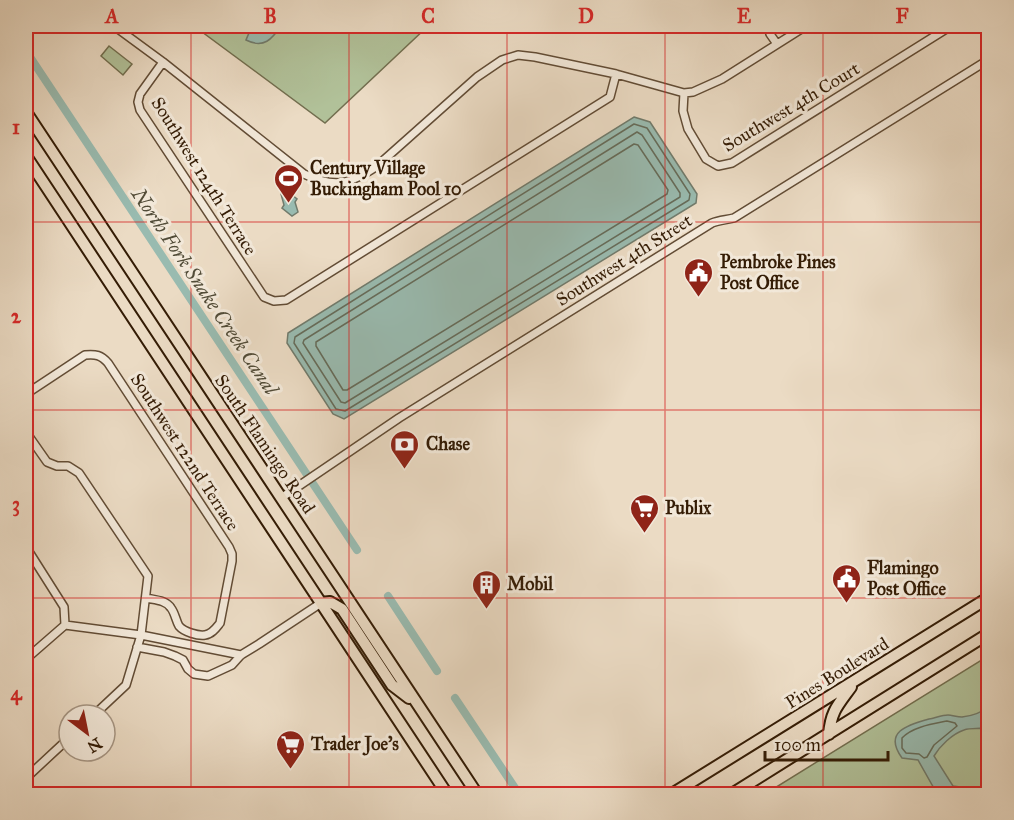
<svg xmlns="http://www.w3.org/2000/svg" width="1014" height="820" viewBox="0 0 1014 820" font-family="'IM FELL Great Primer',serif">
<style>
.green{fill:#b1c199;stroke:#726e4f;stroke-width:1.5}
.water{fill:#99bbb0;stroke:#717b6c;stroke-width:1.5}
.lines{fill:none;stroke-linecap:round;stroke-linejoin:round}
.shore{stroke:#666c5a;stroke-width:1.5}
.canal{stroke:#99bbb0;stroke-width:8}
.minor-casing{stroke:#624c35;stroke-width:10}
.trunk-casing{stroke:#341c05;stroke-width:14}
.minor{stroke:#f2e8d9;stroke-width:7}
.trunk{stroke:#ebdbc4;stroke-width:10}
.grid{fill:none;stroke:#d62828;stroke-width:1.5;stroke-opacity:0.55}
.labels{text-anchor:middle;stroke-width:6;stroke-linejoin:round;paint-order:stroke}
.street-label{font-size:18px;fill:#341c05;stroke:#f2e8d9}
.poi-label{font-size:18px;font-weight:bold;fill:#341c05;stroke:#f2e8d9;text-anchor:start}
.water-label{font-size:20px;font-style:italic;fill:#524c38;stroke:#f2e8d9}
.neatline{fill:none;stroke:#d62828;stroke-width:2}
.grid-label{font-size:20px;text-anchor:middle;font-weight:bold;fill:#d62828}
</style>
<rect width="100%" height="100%" fill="#ebdbc4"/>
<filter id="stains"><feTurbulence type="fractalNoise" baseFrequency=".00333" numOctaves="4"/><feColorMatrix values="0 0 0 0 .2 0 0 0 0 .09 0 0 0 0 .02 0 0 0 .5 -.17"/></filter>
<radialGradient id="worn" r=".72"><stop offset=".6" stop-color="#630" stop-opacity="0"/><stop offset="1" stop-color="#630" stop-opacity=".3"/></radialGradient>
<path class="green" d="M 194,26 L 428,26 L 325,123 Z
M 109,46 L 132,64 L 123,75 L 101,56 Z
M 988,656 L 988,794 L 765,794 Z"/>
<path class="water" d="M 252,26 L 281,26 C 272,39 264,49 246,40 Z
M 634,117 L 650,122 L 697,194 L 696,203 L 344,419 L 333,414 L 287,343 L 288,333 Z
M 287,191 L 297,199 L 295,202 L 298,212 L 292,216 L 282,208 L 284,205 L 281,194 Z
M 988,707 L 988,727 C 980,730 972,727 964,730 C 952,734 940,746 934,756 L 953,786 L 967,788 L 974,794 L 932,794 L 936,792 L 918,760 L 902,758 C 883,732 907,725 929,719 C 935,718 942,715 948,715 C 952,715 957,717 962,717 C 971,716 981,713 988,707 Z"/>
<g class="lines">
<path class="shore" d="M 634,124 L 647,128 L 690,194 L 689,200 L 345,411 L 336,409 L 294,343 L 295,337 Z
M 637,132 L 642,135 L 680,193 L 680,197 L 345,403 L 341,402 L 303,343 L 304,340 Z
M 634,144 L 638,145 L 668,190 L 667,194 L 347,390 L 343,390 L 316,346 L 316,342 Z
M 947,721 L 955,723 L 957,726 L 934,745 L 927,757 L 924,758 L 919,754 L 906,753 L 902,748 L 902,738 C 912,727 932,724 947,721 Z"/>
<path class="canal" d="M 26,51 L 357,550
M 388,596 L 437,671
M 455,698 L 519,794"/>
<defs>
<path id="minor" d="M 114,26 L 163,62 L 304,174 C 335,189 350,184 377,166 L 477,77 L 502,60 L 518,55 L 535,57 L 616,74 L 684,93 L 693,92 L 722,79 L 806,26
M 768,26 L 770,34 L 777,44
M 163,62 L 140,94 L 138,102 L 140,110 L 264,297 L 274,301 L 286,300 L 610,97 L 616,74
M 684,93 L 683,111 L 688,129 L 706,159 L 718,166 L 732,163 L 951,26
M 26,394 L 85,355 C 96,354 101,355 108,363 L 229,547 L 232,554 L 232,561 L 220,623 C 216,628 212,634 205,635 C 198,636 184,632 179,626 C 176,621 175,613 171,608 C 166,600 155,600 146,598
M 26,432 L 47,462 L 57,466 L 68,466 L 79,473 L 148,576 L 141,635 L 126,685 L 94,715
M 281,498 L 399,418 L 712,223 C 719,220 726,220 734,218 L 988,60
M 26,547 L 64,607 L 65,625 L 141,635 L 241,655
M 137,647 L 164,652 L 175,656 L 183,660 L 188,669 L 194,674 L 208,676 L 232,665 L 241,655 L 259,644 L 321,603
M 26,659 L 65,625
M 26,778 L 69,738"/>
<path id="trunk" d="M 26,112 L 477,794
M 26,156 L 447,794
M 321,603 L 330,602 L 342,609 L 392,685 L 409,698
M 829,734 C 831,711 838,705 851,687
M 672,794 L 988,598
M 732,794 L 988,634"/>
</defs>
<use href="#minor" class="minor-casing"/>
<use href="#trunk" class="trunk-casing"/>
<use href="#minor" class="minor"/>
<use href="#trunk" class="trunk"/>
</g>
<path class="grid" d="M 191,26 L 191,794M 349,26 L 349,794M 507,26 L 507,794M 665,26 L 665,794M 823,26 L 823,794M 26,222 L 988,222M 26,410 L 988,410M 26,598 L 988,598"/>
<defs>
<symbol id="stadium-pin" viewBox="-11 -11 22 30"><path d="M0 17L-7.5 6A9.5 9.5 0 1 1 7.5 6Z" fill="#8f2418" stroke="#f2e8d9"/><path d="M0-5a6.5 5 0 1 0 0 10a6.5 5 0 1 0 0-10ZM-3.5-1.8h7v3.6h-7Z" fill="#fff"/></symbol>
<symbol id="civic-pin" viewBox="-11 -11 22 30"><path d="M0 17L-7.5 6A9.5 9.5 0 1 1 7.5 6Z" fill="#8f2418" stroke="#f2e8d9"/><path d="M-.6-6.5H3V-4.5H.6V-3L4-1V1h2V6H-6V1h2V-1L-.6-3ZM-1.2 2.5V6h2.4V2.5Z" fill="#fff"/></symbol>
<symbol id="bank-pin" viewBox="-11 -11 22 30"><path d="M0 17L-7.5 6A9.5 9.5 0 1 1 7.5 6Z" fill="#8f2418" stroke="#f2e8d9"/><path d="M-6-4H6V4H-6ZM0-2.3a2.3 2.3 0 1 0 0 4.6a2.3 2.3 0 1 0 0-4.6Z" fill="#fff"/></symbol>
<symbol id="supermarket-pin" viewBox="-11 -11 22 30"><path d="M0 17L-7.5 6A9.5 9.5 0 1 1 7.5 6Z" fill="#8f2418" stroke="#f2e8d9"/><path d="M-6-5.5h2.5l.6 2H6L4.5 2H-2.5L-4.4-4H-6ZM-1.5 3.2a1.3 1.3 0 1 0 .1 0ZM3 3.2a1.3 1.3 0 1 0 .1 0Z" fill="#fff"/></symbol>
<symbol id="building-pin" viewBox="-11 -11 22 30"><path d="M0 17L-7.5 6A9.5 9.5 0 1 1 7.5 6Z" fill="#8f2418" stroke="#f2e8d9"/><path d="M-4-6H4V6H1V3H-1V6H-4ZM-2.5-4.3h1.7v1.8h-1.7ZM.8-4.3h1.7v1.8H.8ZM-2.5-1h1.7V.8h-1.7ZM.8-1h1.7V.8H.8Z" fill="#fff"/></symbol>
</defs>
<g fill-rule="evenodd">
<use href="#stadium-pin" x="272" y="162" width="33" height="45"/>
<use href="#civic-pin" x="682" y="256" width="33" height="45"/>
<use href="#bank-pin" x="388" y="428" width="33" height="45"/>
<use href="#supermarket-pin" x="628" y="492" width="33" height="45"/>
<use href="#civic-pin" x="830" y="562" width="33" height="45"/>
<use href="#building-pin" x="470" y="568" width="33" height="45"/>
<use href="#supermarket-pin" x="274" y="728" width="33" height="45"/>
</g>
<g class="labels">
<g class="street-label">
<text transform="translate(791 107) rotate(-31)" y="6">Southwest 4th Court</text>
<text transform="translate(204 176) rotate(58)" y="6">Southwest 124th Terrace</text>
<text transform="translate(624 260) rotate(-32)" y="6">Southwest 4th Street</text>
<text transform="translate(265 444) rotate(56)" y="6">South Flamingo Road</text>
<text transform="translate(185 452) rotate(57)" y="6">Southwest 122nd Terrace</text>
<text transform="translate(837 673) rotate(-32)" y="6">Pines Boulevard</text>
</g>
<g class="poi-label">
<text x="310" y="174">Century Village<tspan x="310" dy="21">Buckingham Pool 10</tspan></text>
<text x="720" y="268">Pembroke Pines<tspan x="720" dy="21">Post Office</tspan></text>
<text x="426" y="450">Chase</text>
<text x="665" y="514">Publix</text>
<text x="867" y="574">Flamingo<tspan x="867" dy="21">Post Office</tspan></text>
<text x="507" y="590">Mobil</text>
<text x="311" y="750">Trader Joe's</text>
</g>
<g class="water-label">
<text transform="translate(205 291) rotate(56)" y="7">North Fork Snake Creek Canal</text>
</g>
</g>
<rect width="1014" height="820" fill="none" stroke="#ebdbc4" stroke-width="66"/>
<g transform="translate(87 733) rotate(148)"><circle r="28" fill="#f2e8d9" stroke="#a69684" stroke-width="1.5"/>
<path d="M0-4.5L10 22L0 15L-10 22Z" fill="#8f2418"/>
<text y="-9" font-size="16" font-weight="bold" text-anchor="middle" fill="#341c05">N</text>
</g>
<path d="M765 751v9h123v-9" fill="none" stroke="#341c05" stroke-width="3"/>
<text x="774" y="751" font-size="18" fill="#341c05" stroke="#f2e8d9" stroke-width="4.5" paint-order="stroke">100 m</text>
<rect x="33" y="33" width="948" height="754" class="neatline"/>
<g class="grid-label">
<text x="112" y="23">A</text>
<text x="270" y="23">B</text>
<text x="428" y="23">C</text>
<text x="586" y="23">D</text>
<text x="744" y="23">E</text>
<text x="902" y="23">F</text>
<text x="16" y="134">1</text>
<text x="16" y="323">2</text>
<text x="16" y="511">3</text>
<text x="16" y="700">4</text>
</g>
<rect width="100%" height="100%" filter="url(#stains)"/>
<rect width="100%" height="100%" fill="url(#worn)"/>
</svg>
